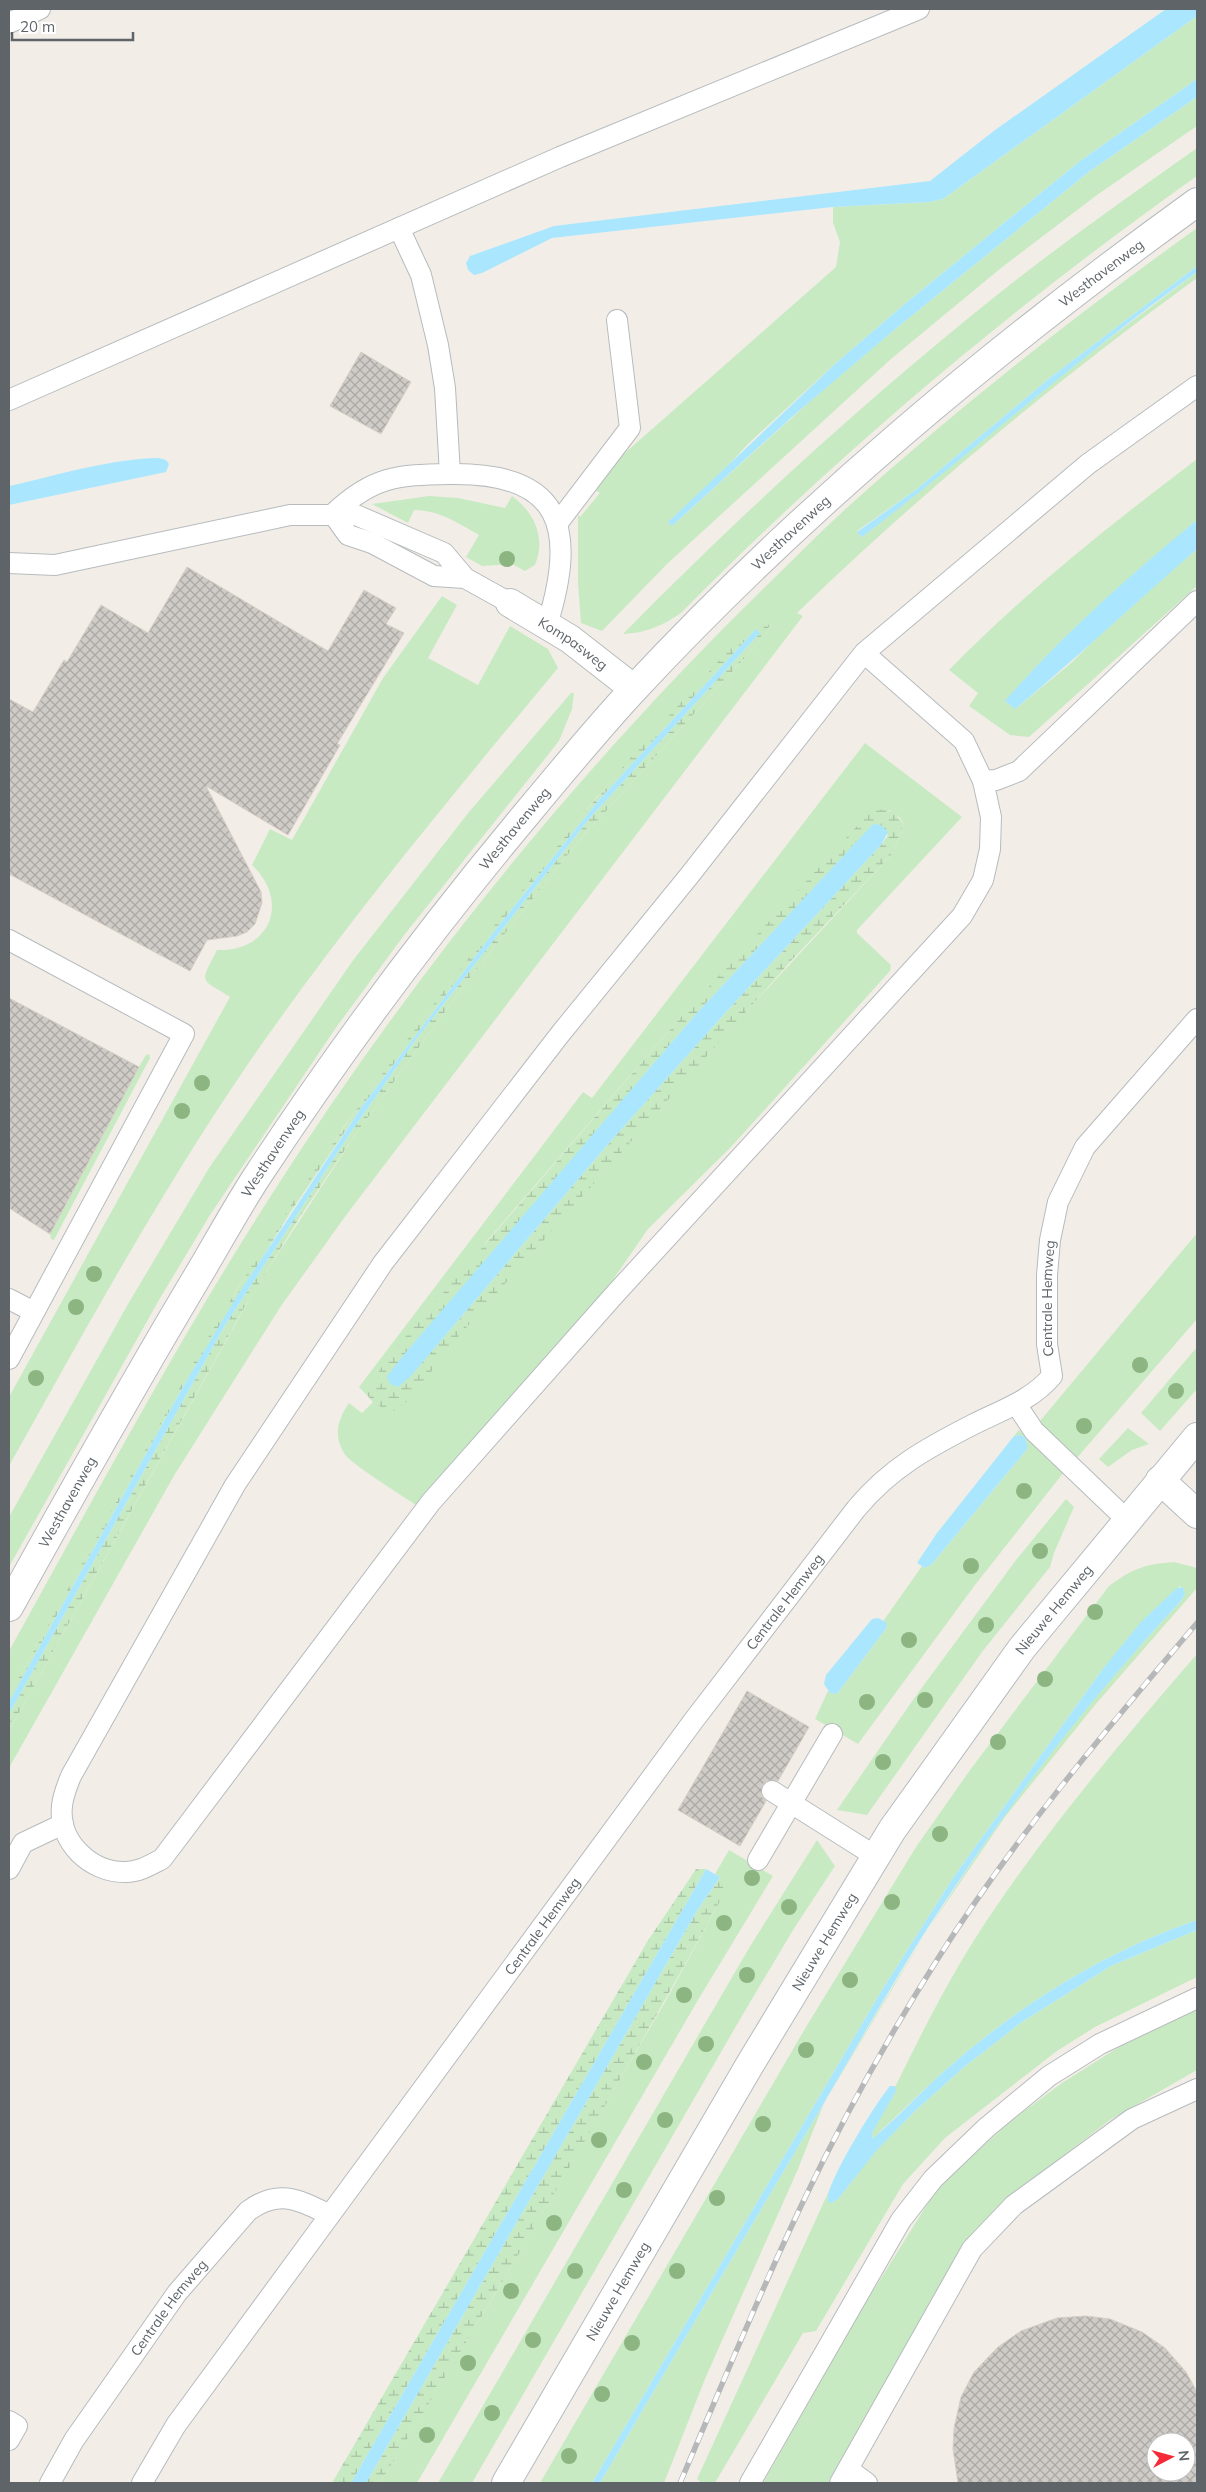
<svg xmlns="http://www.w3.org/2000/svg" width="1206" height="2492" viewBox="0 0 1206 2492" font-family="Mulish,sans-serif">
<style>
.green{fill:#c8eac3;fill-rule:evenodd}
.wetland{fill:url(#wetland-marsh);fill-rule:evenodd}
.water{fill:#aae7ff}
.building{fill:url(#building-cross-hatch);stroke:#d7cfc5;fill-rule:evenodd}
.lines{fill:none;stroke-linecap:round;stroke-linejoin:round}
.service-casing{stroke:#b7bbbe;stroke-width:22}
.minor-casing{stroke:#b7bbbe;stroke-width:30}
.tertiary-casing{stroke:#b7bbbe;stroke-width:30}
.secondary-casing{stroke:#b5bbbf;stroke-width:30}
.service{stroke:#fff;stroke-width:20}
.minor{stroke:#fff;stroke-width:28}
.tertiary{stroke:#fff;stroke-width:28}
.secondary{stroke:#fff;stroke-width:28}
.rail-casing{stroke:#b6b7b8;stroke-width:5.5}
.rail{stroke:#fff;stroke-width:4;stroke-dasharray:11;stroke-linecap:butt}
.tree{fill:#8cb582}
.labels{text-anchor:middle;stroke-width:4;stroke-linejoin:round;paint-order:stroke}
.street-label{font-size:14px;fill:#5e6468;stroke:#fff}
</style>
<defs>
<pattern id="wetland-marsh" width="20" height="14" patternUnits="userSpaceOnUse" patternTransform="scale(1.25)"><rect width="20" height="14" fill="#c8eac3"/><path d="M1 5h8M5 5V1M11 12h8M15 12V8" fill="none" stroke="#a6c1a2"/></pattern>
<pattern id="building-cross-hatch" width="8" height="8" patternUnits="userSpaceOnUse" patternTransform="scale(1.25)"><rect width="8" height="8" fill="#cfcbc6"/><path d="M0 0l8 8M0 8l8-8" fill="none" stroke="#aba8a5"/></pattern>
</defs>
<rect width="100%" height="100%" fill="#f2eee7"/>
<path class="green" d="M 1197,16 L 1197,79 L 1080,161 L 906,303 L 836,363 L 748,444 L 672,526 L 828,385 L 893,331 L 1090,171 L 1197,97 L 1197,126 L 1097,195 L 1001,268 L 891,359 L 667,564 L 602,631 L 581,623 L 578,584 L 578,515 L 580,517 L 600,493 L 593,489 L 601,474 L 836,267 L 840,242 L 833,223 L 833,207 L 929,202 L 943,199 Z
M 1197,148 L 1197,176 C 1011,308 842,450 681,613 C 662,626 646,633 623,634 C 742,513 869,397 1002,291 C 1065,241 1131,195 1197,148 Z
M 1197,228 L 1197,266 L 1051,377 L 917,489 L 857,531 L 862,537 L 1082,359 L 1197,272 L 1197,278 C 1056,381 922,492 797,613 L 803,616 L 347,1214 L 281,1306 L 175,1474 L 9,1768 L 9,1731 L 255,1289 L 357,1132 L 469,979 L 577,843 L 768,632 L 769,625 L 763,621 L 661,725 L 596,798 L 425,1016 L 343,1128 L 235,1292 L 9,1695 L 9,1651 C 94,1498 177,1342 272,1194 C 412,975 577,771 763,589 C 792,561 821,531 851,504 C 961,405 1077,314 1197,228 Z
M 1197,459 L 1197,520 L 1147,563 L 1015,709 L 1070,664 L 1121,614 L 1197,549 L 1197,586 L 1029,737 L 1010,735 L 969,706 L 978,693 L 949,670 C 1025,592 1110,525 1197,459 Z
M 429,496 L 458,498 L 505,508 L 512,496 C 535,513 546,538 535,565 L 525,571 L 512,564 L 482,566 L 466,557 L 479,535 C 456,522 441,511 414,510 L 408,523 L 372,504 Z
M 442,596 L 457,605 L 428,658 L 478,685 L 510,626 L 548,649 L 558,668 C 451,797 343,926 248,1064 C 160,1193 85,1330 9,1466 L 9,1397 L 230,997 C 200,978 199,985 217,950 C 271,952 290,901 252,865 L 270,829 L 292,840 L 383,678 Z
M 571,693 L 574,693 L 572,709 L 559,741 L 405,934 L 335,1029 L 210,1215 L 159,1300 L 9,1567 L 9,1517 L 128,1304 L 209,1168 L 354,959 L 469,812 Z
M 865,743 L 962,817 L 857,930 L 857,933 L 891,965 L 890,971 L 731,1147 L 648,1229 L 610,1284 L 537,1372 L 416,1505 C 403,1496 349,1463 344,1453 C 333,1435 338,1419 349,1403 L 362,1413 L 373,1402 L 359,1387 L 583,1092 L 592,1098 ZM 889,810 L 900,818 L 904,824 L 892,854 L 398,1387 L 487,1241 L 680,1018 Z
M 149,1054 L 150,1058 L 56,1236 L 54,1240 L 51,1239 L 50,1234 L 140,1065 L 146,1055 Z
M 1197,1233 L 1197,1319 L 1076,1459 L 1043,1429 L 1040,1421 Z
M 1197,1347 L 1197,1389 L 1160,1431 L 1141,1413 Z
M 1128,1428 L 1149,1444 L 1132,1450 L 1108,1467 L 1099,1459 Z
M 1019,1430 L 1064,1472 L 975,1585 L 858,1744 L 815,1719 L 828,1691 L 837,1694 L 887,1627 L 884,1620 L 922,1566 L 925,1568 L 932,1564 L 1028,1448 L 1020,1435 L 1014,1436 Z
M 1066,1499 L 1074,1507 L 1054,1553 L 1050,1567 L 982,1652 L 867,1815 L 837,1810 L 915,1697 L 1016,1560 Z
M 1174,1562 L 1197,1568 L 1197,1588 L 1095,1705 L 1005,1817 L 927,1931 L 824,2103 L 798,2169 L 705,2379 L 664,2483 L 600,2483 C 674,2356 749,2230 824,2103 C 880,2006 937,1911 1002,1819 C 1055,1742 1117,1670 1181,1601 L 1185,1594 L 1180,1586 L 1167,1598 L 1102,1670 L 953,1878 L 882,1990 L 592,2483 L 540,2483 L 806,2027 L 916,1847 L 970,1770 L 1109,1586 C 1132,1569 1145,1564 1174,1562 Z
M 1197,1654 L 1197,1920 C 1103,1952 1016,2007 941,2074 C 918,2095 895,2118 872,2139 L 872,2133 C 906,2066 937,1998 978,1934 C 1042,1835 1120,1743 1197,1654 Z
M 817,1840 L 835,1866 L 793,1930 L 739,2021 L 472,2483 L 438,2483 L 749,1948 Z
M 729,1850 L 773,1876 L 698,2000 L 417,2483 L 380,2483 L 494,2296 L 665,2002 L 719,1903 L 720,1877 L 715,1874 Z
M 1197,1930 L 1197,1977 L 1095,2027 L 1057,2051 L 945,2138 L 903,2184 L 816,2331 L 803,2333 L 715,2483 L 702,2483 L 697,2479 L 833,2182 L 827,2198 L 832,2203 L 838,2199 L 876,2150 L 914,2112 L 963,2068 L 1022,2022 L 1111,1966 Z
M 1197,2008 L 1197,2070 L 1110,2120 L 1043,2171 L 970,2237 L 829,2483 L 763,2483 L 863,2307 L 938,2187 L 1012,2120 L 1062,2083 L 1122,2045 Z"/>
<path class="wetland" d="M 763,621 L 769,625 L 768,632 L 577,843 L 469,979 L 357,1132 L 300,1217 L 244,1308 L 9,1731 L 9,1714 L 224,1327 L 351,1132 L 417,1038 L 589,819 L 759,634 L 756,629 L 598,801 L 496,929 L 363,1105 L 290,1213 L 184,1385 L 9,1702 L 9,1695 L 204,1344 C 317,1152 453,973 594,801 C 644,740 700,683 752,624 Z
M 884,809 L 894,813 L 904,824 L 892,854 L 791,961 L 457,1338 L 410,1399 L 395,1411 C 382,1409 371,1403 366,1392 L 388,1357 L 680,1018 L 870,812 ZM 872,826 L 888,835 L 881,845 L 727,1011 L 610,1142 L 410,1377 L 390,1373 L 696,1014 Z
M 696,1869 L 706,1869 L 351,2483 L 332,2483 L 647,1942 Z
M 720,1877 L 724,1884 L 719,1903 C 611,2099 498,2293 380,2483 L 366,2483 L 697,1911 Z"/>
<path class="water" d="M 1166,9 L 1197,9 L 1197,16 L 943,199 L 929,202 L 833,207 L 552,238 L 482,273 L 474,275 L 468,270 L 466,263 L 470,256 L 554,226 L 930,181 L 995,130 Z
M 1197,79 L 1197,97 L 1090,171 L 893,331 L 793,416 L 672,526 L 668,522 L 836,363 L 906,303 L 1080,161 Z
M 1197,266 L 1197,272 C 1081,355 975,451 862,537 L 857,532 L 917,489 L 1051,377 Z
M 159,458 L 166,460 L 169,464 L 166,472 L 9,505 L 9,486 C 59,475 108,459 159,458 Z
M 1197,520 L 1197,549 C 1136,602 1077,658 1015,709 L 1005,701 C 1062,635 1129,576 1197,520 Z
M 756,629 L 760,633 L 589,819 L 417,1038 L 351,1132 L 224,1327 L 9,1714 L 9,1702 L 184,1385 L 237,1296 L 363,1105 L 496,929 L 598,801 Z
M 873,824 L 881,825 L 888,832 L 881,845 L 727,1011 L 610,1142 L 410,1377 L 398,1387 L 390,1384 L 387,1376 L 407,1351 L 696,1014 Z
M 1020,1435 L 1025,1437 L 1028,1448 L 932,1564 L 925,1568 L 917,1563 L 937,1533 L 1014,1436 Z
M 1183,1587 L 1185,1594 L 1181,1601 C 1086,1702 1002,1813 927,1929 C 891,1986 858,2044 824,2103 C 749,2230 674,2356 600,2483 L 592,2483 L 882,1990 L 953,1878 L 1102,1670 L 1141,1622 L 1177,1588 Z
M 878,1618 L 886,1622 L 887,1627 L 837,1694 L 830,1693 L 824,1684 L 826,1675 L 872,1619 Z
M 706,1869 L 720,1877 L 697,1911 L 366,2483 L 351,2483 Z
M 1197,1920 L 1197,1930 L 1111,1966 L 1022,2022 L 963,2068 L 914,2112 L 876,2151 L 838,2199 L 832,2203 L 828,2202 C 823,2187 877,2101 890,2086 L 895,2086 L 896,2091 L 872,2133 L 872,2139 C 896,2119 918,2095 941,2074 C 1016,2007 1103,1952 1197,1920 Z"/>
<path class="building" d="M 361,352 L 411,382 L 381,434 L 330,406 Z
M 187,567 L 328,651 L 364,590 L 396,608 L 386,624 L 404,633 L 337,744 L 340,745 L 288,835 L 206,786 L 261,892 L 262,903 L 255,924 L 247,932 L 237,936 L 207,940 L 190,971 L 9,874 L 9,699 L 33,712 L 64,660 L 67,662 L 101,605 L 148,633 Z
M 9,998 L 139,1067 L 50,1234 L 9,1208 Z
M 747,1691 L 809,1727 L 778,1781 L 767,1780 L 762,1785 L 761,1796 L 766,1801 L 740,1846 L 678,1810 Z
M 1086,2316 L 1110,2319 L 1142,2332 L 1165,2348 L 1186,2372 L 1197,2392 L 1197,2483 L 958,2483 L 953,2449 L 954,2428 L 961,2397 L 974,2372 L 998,2347 L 1021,2331 L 1057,2318 ZM 1156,2442 L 1186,2442 L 1186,2472 L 1156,2472 Z"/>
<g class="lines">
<defs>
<g id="service">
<path d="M 9,23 L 40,9"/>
<path d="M 399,228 L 421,275 L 438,345 L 445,388 L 450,474"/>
<path d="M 9,400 L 560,157 L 919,9"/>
<path d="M 333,514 C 373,476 397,475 450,474 C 563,472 577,529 547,625"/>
<path d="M 333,514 L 348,535 L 372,543 L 434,576 L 465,578"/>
<path d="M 557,524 L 630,428 L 617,320"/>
<path d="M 9,563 L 55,565 L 290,515 L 356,515 L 444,553 L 465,578 L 510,603"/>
<path d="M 864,653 L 964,741 L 983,781 L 991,817 L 990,849 L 983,880 L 962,916 L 616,1293 L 431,1502 L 162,1859 C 150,1865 139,1872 126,1872 C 91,1873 58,1842 62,1806 C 63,1795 67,1786 71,1776 L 235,1485 L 383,1263 L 561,1033 L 689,876 L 864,653 L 1088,464 L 1197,386"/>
<path d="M 983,781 L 996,780 L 1019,771 L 1197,601"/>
<path d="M 9,940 L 184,1034 L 9,1359"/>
<path d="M 9,1299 L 34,1312"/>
<path d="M 1016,1404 L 1034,1431 L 1127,1520"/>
<path d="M 772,1791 L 875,1856"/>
<path d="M 758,1860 L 832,1734"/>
<path d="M 9,1869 L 23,1843 L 63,1824"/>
<path d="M 9,2421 L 17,2426 L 9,2440"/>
<path d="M 848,2469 L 867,2483"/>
<path id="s1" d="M 50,2483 L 74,2440 L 177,2293 L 248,2211 C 279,2188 299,2200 330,2215"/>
<path id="s2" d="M 142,2483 L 176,2425 L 330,2215 L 694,1720 L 856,1509 C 890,1468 927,1448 974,1424 C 1002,1410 1032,1400 1052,1376 L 1047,1344 L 1047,1275 L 1050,1240 L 1058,1202 L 1085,1147 L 1197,1019"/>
<path d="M 750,2483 L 901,2220 L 933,2179 L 986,2128 L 1049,2076 L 1100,2044 L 1197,1998"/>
<path d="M 840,2483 L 972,2249 L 1014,2205 L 1132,2119 L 1197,2089"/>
</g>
<g id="minor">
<path id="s3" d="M 510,603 L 570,639 L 634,689"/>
<path d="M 1160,1480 L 1197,1514"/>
</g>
<g id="tertiary">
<path id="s4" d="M 9,1607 C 71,1495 133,1384 199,1274 C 218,1242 236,1209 256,1178 C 340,1050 431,928 529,811 C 563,770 597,729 633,690 C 803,507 995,348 1197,202"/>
</g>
<g id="secondary">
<path id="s5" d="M 506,2483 L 749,2066 L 892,1830 L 1022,1648 L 1197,1437"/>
</g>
</defs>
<use href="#service" class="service-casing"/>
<use href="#minor" class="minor-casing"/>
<use href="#tertiary" class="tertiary-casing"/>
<use href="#secondary" class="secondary-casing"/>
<use href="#service" class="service"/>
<use href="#minor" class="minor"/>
<use href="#tertiary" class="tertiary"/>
<use href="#secondary" class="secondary"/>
<defs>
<path id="rail" d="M 680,2483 C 720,2390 758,2296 802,2204 C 842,2120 887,2039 937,1960 C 1013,1839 1105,1731 1197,1623"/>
</defs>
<use href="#rail" class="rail-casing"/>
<use href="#rail" class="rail"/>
</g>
<g class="tree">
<circle cx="507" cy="559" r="8"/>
<circle cx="202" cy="1083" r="8"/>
<circle cx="182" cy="1111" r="8"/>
<circle cx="94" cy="1274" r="8"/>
<circle cx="76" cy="1307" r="8"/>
<circle cx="1140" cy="1365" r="8"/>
<circle cx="36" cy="1378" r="8"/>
<circle cx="1176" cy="1391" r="8"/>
<circle cx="1084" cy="1426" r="8"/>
<circle cx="1024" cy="1491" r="8"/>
<circle cx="1040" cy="1551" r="8"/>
<circle cx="971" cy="1566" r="8"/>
<circle cx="1095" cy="1612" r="8"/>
<circle cx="986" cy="1625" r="8"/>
<circle cx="909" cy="1640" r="8"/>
<circle cx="1045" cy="1679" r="8"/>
<circle cx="925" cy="1700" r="8"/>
<circle cx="867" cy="1702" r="8"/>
<circle cx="998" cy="1742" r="8"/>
<circle cx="883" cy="1762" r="8"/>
<circle cx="940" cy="1834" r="8"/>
<circle cx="752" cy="1878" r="8"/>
<circle cx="892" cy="1902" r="8"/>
<circle cx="789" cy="1907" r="8"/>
<circle cx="724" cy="1923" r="8"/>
<circle cx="747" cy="1975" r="8"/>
<circle cx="850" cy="1980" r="8"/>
<circle cx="684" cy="1995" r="8"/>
<circle cx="706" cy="2044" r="8"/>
<circle cx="806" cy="2050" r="8"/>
<circle cx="644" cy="2062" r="8"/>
<circle cx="665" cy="2120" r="8"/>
<circle cx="763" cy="2124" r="8"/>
<circle cx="599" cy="2140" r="8"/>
<circle cx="624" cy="2190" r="8"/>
<circle cx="717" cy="2198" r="8"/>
<circle cx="554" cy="2223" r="8"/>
<circle cx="575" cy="2271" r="8"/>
<circle cx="677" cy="2271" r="8"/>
<circle cx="511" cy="2291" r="8"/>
<circle cx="533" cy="2340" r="8"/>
<circle cx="632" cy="2343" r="8"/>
<circle cx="468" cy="2363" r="8"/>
<circle cx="602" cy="2394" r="8"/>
<circle cx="492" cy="2413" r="8"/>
<circle cx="427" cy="2435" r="8"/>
<circle cx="569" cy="2456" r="8"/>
</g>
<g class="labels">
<g class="street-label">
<text dy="5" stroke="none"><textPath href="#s4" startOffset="1740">Westhavenweg</textPath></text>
<text dy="5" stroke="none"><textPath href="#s4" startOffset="1335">Westhavenweg</textPath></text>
<text dy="5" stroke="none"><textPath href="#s3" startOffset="75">Kompasweg</textPath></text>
<text dy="5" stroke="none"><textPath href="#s4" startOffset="930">Westhavenweg</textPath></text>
<text dy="5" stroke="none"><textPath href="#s4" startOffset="525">Westhavenweg</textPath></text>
<text dy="5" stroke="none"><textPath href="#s2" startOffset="1525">Centrale Hemweg</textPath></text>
<text dy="5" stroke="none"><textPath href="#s4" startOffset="120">Westhavenweg</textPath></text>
<text dy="5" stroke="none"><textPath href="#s2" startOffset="1091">Centrale Hemweg</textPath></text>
<text dy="5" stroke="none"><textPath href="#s5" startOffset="1032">Nieuwe Hemweg</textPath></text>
<text dy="5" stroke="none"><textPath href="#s2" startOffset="686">Centrale Hemweg</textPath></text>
<text dy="5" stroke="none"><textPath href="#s5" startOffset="628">Nieuwe Hemweg</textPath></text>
<text dy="5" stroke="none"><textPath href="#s5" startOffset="222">Nieuwe Hemweg</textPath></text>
<text dy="5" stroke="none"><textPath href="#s1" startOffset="212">Centrale Hemweg</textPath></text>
</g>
</g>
<rect width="1206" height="2492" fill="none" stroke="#5e6468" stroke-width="20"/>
<g transform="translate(1171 2457) rotate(84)"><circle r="24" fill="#ffffff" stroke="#bfc1c3"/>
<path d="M0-4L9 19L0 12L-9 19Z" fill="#f62938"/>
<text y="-8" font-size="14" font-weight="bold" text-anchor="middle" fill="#5e6468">N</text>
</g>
<path d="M12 32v8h121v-8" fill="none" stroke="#5e6468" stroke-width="2.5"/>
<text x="20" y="32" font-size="15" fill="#5e6468" stroke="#ffffff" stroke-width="4" paint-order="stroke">20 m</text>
</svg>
